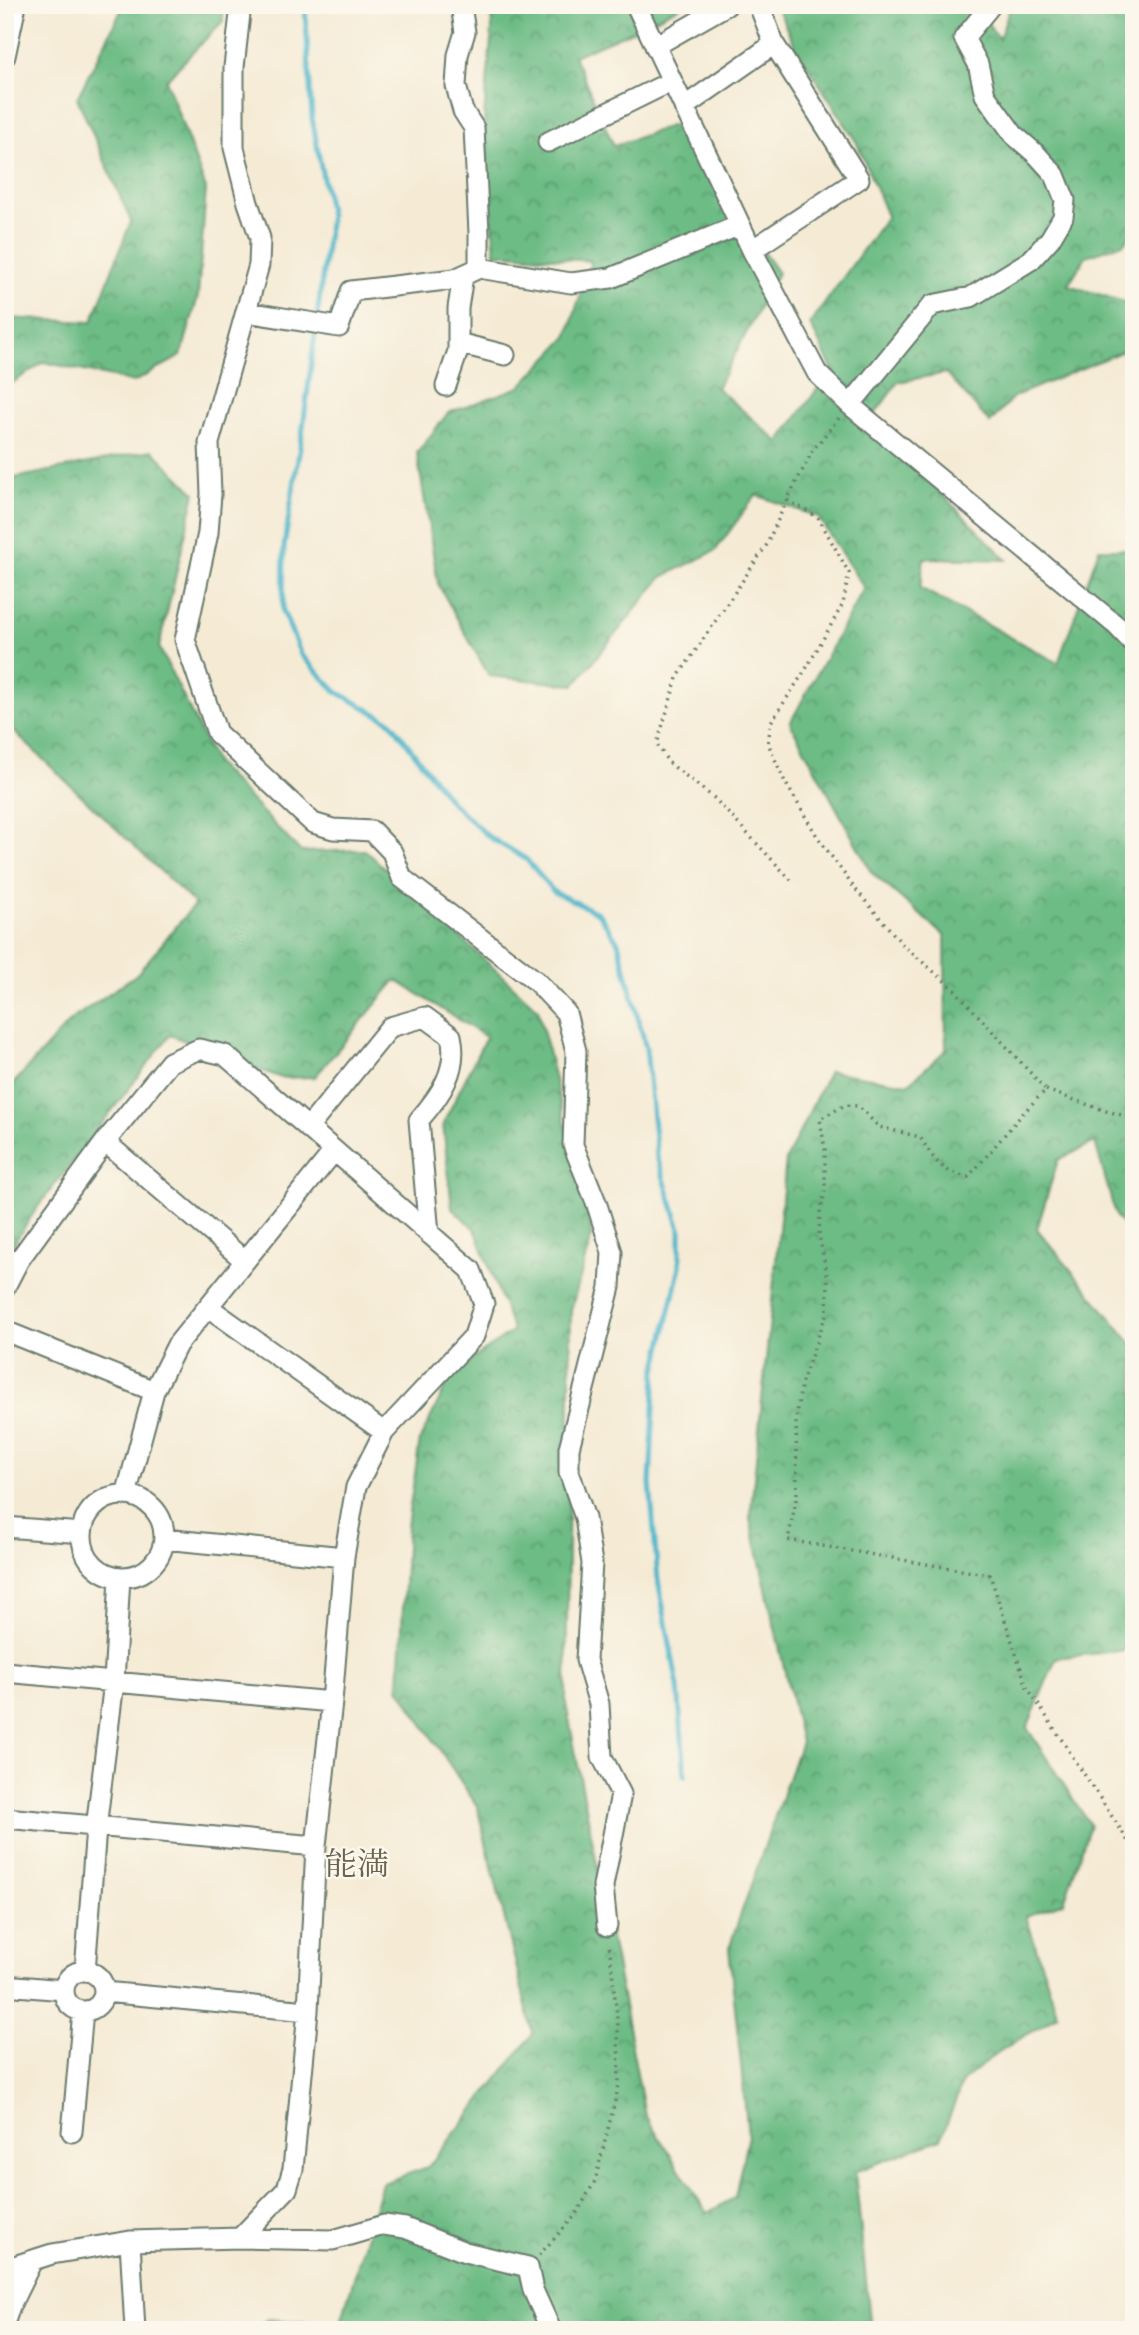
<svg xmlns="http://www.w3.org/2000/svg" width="1139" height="2335" viewBox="0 0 1139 2335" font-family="'Libre Bodoni','Noto Serif JP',serif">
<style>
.forest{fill:url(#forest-crowns);stroke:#467c5c;stroke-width:2}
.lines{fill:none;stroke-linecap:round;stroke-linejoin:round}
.stream{stroke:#4db6ca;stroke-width:5}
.minor-casing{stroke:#6a7a6c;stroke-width:23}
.path{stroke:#6a7a6c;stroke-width:3.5;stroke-dasharray:2 5;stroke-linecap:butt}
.minor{stroke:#fff;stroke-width:19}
.labels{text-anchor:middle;stroke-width:5;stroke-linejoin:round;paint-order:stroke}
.quarter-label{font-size:32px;fill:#69644e;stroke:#fbf7ec}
</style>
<defs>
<pattern id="forest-crowns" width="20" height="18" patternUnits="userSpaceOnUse" patternTransform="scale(1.75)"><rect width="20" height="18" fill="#6dbc85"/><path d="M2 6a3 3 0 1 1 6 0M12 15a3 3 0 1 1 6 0" fill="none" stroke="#599a6e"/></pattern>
</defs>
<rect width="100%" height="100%" fill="#fbf7ec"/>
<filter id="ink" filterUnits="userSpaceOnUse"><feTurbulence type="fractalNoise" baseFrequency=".0143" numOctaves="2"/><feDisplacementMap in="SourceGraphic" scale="14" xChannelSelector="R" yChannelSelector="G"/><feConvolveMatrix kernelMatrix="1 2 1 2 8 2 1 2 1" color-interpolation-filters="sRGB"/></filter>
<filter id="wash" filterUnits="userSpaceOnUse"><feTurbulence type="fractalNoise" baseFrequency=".00686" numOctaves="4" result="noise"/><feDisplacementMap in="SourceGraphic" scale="28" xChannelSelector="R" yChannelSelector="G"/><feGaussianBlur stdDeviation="1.57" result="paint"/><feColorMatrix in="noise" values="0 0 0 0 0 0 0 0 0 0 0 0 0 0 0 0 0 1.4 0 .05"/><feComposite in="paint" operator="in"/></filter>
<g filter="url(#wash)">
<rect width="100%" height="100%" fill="#f5ebd5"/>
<path class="forest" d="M 124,5 L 223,5 L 223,21 L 166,80 L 206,189 L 198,296 L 181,356 L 134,382 L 44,362 L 5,388 L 5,318 L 92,322 L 131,221 L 77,98 Z
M 491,5 L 683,5 L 634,30 L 574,56 L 614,146 L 673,125 L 778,273 L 717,388 L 779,442 L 832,369 L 810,324 L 887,216 L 857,143 L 795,46 L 776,5 L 975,5 L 999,39 L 1011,5 L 1134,5 L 1134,232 L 1123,244 L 1086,256 L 1068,285 L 1134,305 L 1134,363 L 1123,351 L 1013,397 L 990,423 L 946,373 L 898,382 L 870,421 L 1007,560 L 924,558 L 920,588 L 1058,663 L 1099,549 L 1134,549 L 1134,1235 L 1116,1217 L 1095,1142 L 1058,1160 L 1037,1229 L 1134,1346 L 1134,1649 L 1056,1658 L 1027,1728 L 1090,1825 L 1064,1902 L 1026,1916 L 1058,2015 L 997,2053 L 963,2081 L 941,2139 L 855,2172 L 871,2330 L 253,2330 L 267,2319 L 340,2325 L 382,2183 L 428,2167 L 533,2034 L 477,1806 L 399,1688 L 407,1526 L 420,1440 L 452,1373 L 513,1331 L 475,1229 L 452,1208 L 443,1124 L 486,1037 L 396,980 L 315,1077 L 281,1078 L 170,1035 L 37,1208 L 5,1257 L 5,1093 L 71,1020 L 137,974 L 195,904 L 5,723 L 5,480 L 152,450 L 195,493 L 159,647 L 216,764 L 301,852 L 365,850 L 538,1009 L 592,1235 L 571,1310 L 566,1703 L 645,2115 L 707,2213 L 735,2197 L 748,2135 L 729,1948 L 801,1742 L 750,1519 L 786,1160 L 829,1071 L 908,1084 L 946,1050 L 945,936 L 872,873 L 790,723 L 864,588 L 818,517 L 756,495 L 715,551 L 662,577 L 574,685 L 489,676 L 438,584 L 417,453 L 448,413 L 520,387 L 567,337 L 591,261 L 495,253 L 484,117 L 492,28 Z"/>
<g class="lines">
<path class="stream" d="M 305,5 L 312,118 L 330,216 L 303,428 L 284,547 L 283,611 L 301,655 L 337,692 L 391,722 L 450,801 L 489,837 L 526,859 L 554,892 L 598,913 L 618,942 L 646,1048 L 657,1157 L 680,1229 L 680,1266 L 656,1371 L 650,1483 L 658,1580 L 678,1687 L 685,1776"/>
</g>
</g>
<g filter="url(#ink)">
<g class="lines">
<defs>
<path id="minor" d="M 241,5 L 234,67 L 234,148 L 248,203 L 260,238 L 259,265 L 209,443 L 211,494 L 208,533 L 185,640 L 217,733 L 313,823 L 333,829 L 372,831 L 392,852 L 402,878 L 536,981 L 566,1013 L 576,1051 L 573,1145 L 596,1202 L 612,1252 L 610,1287 L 569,1448 L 569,1472 L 585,1518 L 592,1563 L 586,1660 L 599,1704 L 602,1757 L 621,1794 L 603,1886 L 607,1926
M 461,5 L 465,32 L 458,55 L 456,86 L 463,111 L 474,128 L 479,233 L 479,268
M 636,5 L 752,250 L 817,373 L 850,405 L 1117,626 L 1134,644
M 655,46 L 727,5
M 5,56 L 16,5
M 684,107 L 774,44
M 548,142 L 672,81
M 752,250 L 859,179 L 774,44 L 759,5
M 246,312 L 339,327 L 351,291 L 455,279 L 479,268 L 571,283 L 611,278 L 740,225
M 458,343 L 505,355
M 446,386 L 458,351 L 458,308 L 463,276
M 850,405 L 932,305 L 971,297 L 1031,260 L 1050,239 L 1063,217 L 1065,200 L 1055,175 L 1037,155 L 1014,135 L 985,95 L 978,64 L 964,38 L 991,5
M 308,1128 L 390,1027 L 425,1017 L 451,1036 C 459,1070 440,1096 419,1120 L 429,1234
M 105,1142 L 244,1260
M 5,1287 L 19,1260 L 105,1142 L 170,1062 L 199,1049 L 225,1055 L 471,1270 L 484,1304 L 474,1336 L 384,1432 L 356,1487 L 344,1557 L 332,1702 L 316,1846 L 308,2011 L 293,2169 L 287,2189 L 240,2238
M 208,1307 L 384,1432
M 5,1331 L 154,1391
M 126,1495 L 154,1391 L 177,1345 L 334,1151
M82 1536a41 41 0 1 1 82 0a41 41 0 1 1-82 0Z
M 5,1527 L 82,1533
M 164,1539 L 344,1557
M 5,1672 L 332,1702
M 5,1818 L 316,1846
M 85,1971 L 96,1828 L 114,1682 L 120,1577
M64 1991a20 20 0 1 1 40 0a20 20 0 1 1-40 0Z
M 5,1985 L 64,1990
M 104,1992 L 308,2011
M 72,2132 L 83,2011
M 130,2241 L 135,2330
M 5,2269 L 52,2254 L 130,2241 L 240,2238 L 333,2240 L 384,2225 L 405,2228 L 465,2252 L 528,2267 L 533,2290 L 551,2330
M 5,2321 L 10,2306 L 32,2261"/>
</defs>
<use href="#minor" class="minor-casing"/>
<path class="path" d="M 839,418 L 813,450 L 787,500 L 818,517 L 849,573 L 843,604 L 806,669 L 771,722 L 768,743 L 785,782 L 817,836 L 852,885 L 903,945 L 955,990 L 1046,1090 C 1017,1117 995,1148 968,1177 C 939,1171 935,1161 920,1137 L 879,1127 L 858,1106 L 845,1105 L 820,1119 L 825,1149 L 825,1192 L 820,1212 L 819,1235 L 828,1280 L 827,1312 L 802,1382 L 796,1415 L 797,1495 L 788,1540 L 990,1575 L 1027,1687 L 1134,1850
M 787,500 L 766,546 L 677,678 L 657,744 L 668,762 L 714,798 L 792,881
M 1046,1090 L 1106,1111 L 1134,1118
M 539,2255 L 575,2216 L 595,2181 L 619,2085 L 618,2026 L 609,1942"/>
<use href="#minor" class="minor"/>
</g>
</g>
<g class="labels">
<g class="quarter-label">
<text x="357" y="1875">能満</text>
</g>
</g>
<rect width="1139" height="2335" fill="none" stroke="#fbf7ec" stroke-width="28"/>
</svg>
